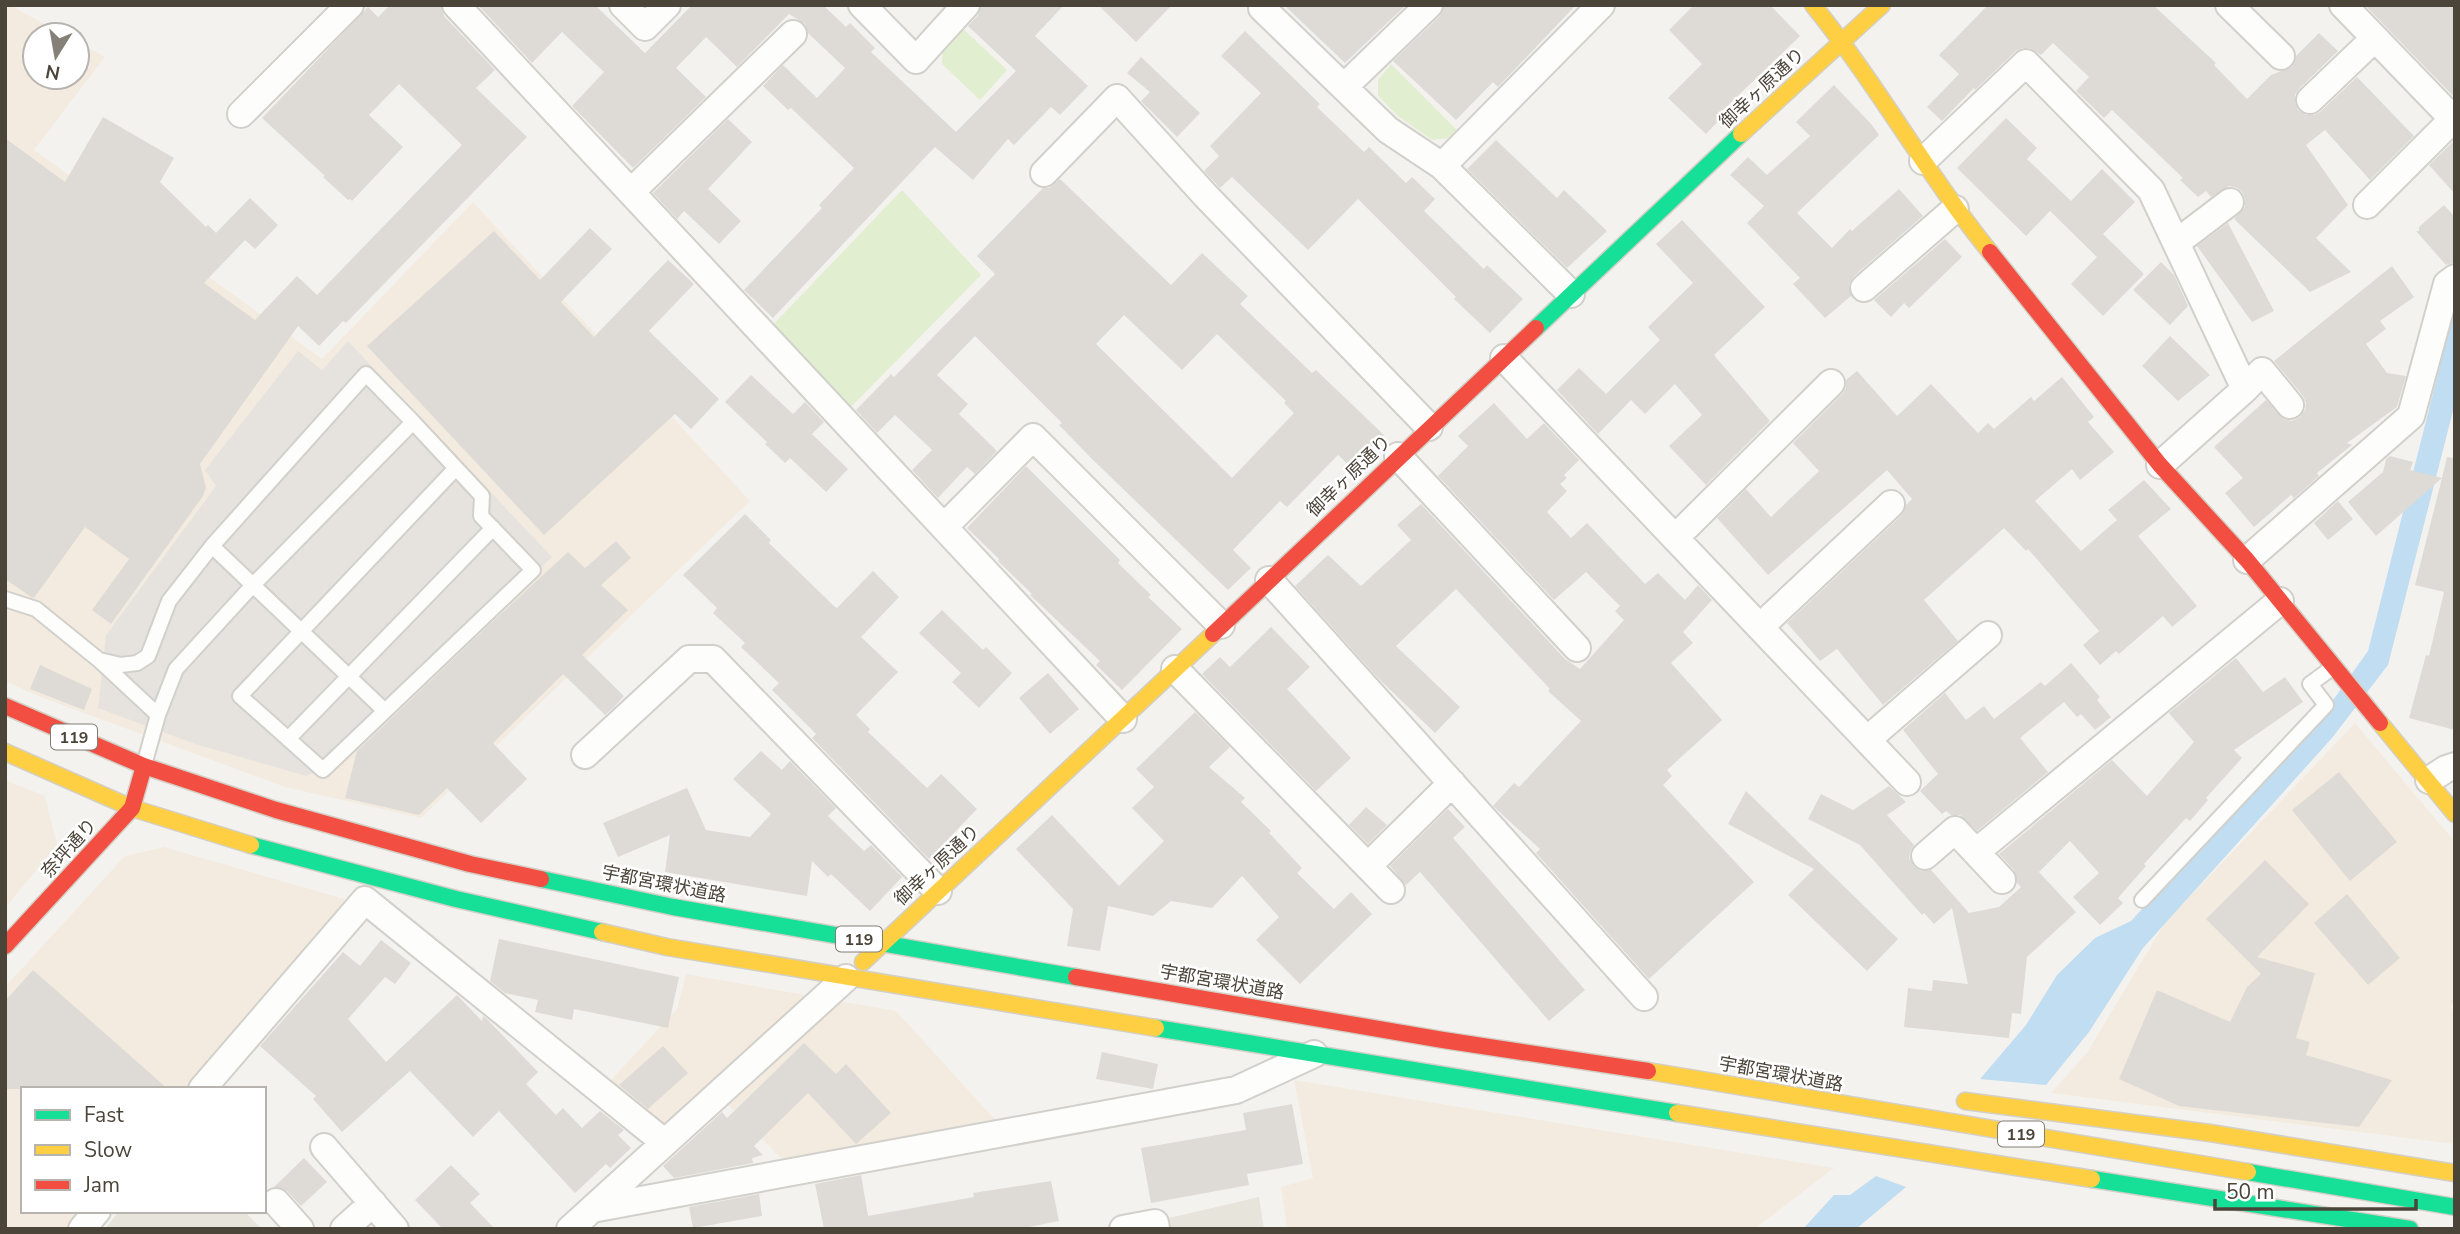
<svg xmlns="http://www.w3.org/2000/svg" width="2460" height="1234" viewBox="0 0 2460 1234" font-family="'Nunito Sans','Noto Sans JP',sans-serif">
<style>
.residential{fill:#e7e4dc}
.commercial{fill:#f3ebdf}
.green{fill:#e1eecf}
.parking{fill:#e6e3df}
.water{fill:#c0ddf1}
.building{fill:#dedbd6;fill-rule:evenodd}
.lines{fill:none;stroke-linecap:round;stroke-linejoin:round}
.lane-casing{stroke:#d2d0cb;stroke-width:18}
.street-casing{stroke:#d2d0cb;stroke-width:30}
.fast-casing{stroke:#d3cfc5;stroke-width:19}
.slow-casing{stroke:#d3cfc5;stroke-width:19}
.jam-casing{stroke:#d3cfc5;stroke-width:19}
.lane{stroke:#fdfdfc;stroke-width:14}
.street{stroke:#fdfdfc;stroke-width:26}
.fast{stroke:#16e098;stroke-width:16}
.slow{stroke:#ffcf43;stroke-width:16}
.jam{stroke:#f24e42;stroke-width:16}
.labels{text-anchor:middle;stroke-width:5;stroke-linejoin:round;paint-order:stroke}
.shield{fill:#fff;stroke:#817c74;stroke-width:2}
.shield-label{font-size:16px;font-weight:bold;fill:#4b4439}
.street-label{font-size:18px;fill:#4b4439;stroke:#fff}
</style>
<rect width="100%" height="100%" fill="#f4f2ee"/>
<path class="residential" d="M 1259,1197 L 1264,1229 L 1122,1229 Z
M 119,1211 L 244,1211 L 262,1229 L 105,1229 Z"/>
<path class="commercial" d="M 5,5 L 10,5 L 64,35 L 35,35 L 35,77 L 77,77 L 77,42 L 105,57 L 34,150 L 322,359 L 473,202 L 750,501 L 421,818 L 285,787 L 38,696 L 5,681 Z
M 2355,723 L 2455,842 L 2455,1002 L 2450,1006 L 2455,1016 L 2455,1144 L 2051,1093 L 2087,1053 L 2164,924 Z
M 5,780 L 45,796 L 57,845 L 5,908 Z
M 164,847 L 348,900 L 187,1089 L 23,1089 L 23,1211 L 83,1211 L 68,1229 L 5,1229 L 5,987 L 125,856 Z
M 686,974 L 896,1011 L 998,1123 L 784,1161 L 709,1085 L 664,1129 L 608,1083 L 677,1009 Z
M 1294,1080 L 1834,1168 L 1754,1229 L 1287,1229 L 1281,1187 L 1313,1178 Z"/>
<path class="green" d="M 960,26 L 1007,70 L 980,100 L 942,64 L 943,43 Z
M 1391,64 L 1457,130 L 1448,138 L 1432,140 L 1398,116 L 1378,96 L 1378,80 Z
M 902,190 L 981,275 L 849,409 L 770,328 Z"/>
<path class="parking" d="M 348,341 L 552,557 L 343,763 L 306,776 L 195,744 L 98,708 L 106,635 L 216,486 L 205,470 L 298,351 L 322,370 Z"/>
<path class="water" d="M 2455,306 L 2455,403 L 2388,665 L 2332,738 L 2143,948 L 2089,1032 L 2046,1085 L 1980,1079 L 2026,1025 L 2057,975 L 2095,938 L 2131,921 L 2321,717 L 2368,651 Z
M 1876,1176 L 1906,1187 L 1856,1229 L 1803,1229 L 1834,1195 L 1850,1195 Z"/>
<path class="building" d="M 390,5 L 441,5 L 444,16 L 495,70 L 476,88 L 527,137 L 346,323 L 343,321 L 319,346 L 298,326 L 200,464 L 206,488 L 203,496 L 111,624 L 92,610 L 129,559 L 85,527 L 34,598 L 31,597 L 5,579 L 5,138 L 65,182 L 103,117 L 174,158 L 160,182 L 206,227 L 208,225 L 216,233 L 250,198 L 278,225 L 255,249 L 245,240 L 204,283 L 255,320 L 297,276 L 317,295 L 462,145 L 399,84 L 369,115 L 403,147 L 352,201 L 350,199 L 348,200 L 323,177 L 325,176 L 262,118 L 368,7 L 378,17 Z
M 478,5 L 595,5 L 645,53 L 692,5 L 823,5 L 846,27 L 850,23 L 875,48 L 871,52 L 956,132 L 1016,71 L 968,26 L 978,15 L 981,5 L 1064,5 L 1035,36 L 1088,86 L 1060,115 L 1051,107 L 1014,145 L 1008,139 L 973,180 L 935,147 L 773,318 L 744,290 L 822,208 L 819,205 L 854,168 L 791,108 L 788,110 L 763,86 L 783,65 L 817,98 L 845,68 L 808,33 L 805,24 L 789,14 L 737,67 L 706,37 L 676,68 L 706,97 L 633,168 L 572,106 L 604,72 L 562,32 L 532,63 Z
M 1098,5 L 1172,5 L 1136,42 Z
M 1284,5 L 1406,5 L 1345,63 Z
M 1444,5 L 1576,5 L 1498,87 L 1493,82 L 1456,120 L 1393,61 L 1440,16 Z
M 1694,5 L 1770,5 L 1800,36 L 1720,113 L 1723,116 L 1706,134 L 1668,98 L 1702,64 L 1669,30 Z
M 1988,5 L 2153,5 L 2216,63 L 2214,65 L 2247,99 L 2271,75 L 2292,67 L 2296,56 L 2319,33 L 2338,51 L 2299,89 L 2295,95 L 2295,103 L 2298,110 L 2306,115 L 2314,115 L 2320,112 L 2357,77 L 2414,136 L 2370,180 L 2325,130 L 2306,145 L 2348,205 L 2316,238 L 2351,272 L 2310,292 L 2234,219 L 2245,207 L 2245,199 L 2242,192 L 2237,188 L 2229,186 L 2211,197 L 2206,191 L 2198,197 L 2180,180 L 2183,178 L 2112,110 L 2104,118 L 2076,91 L 2089,77 L 2053,43 L 2041,55 L 2030,48 L 2022,48 L 2016,51 L 1975,90 L 1974,88 L 1942,121 L 1927,107 L 1959,74 L 1939,55 Z
M 2365,5 L 2455,5 L 2455,98 L 2386,27 Z
M 1245,31 L 1320,104 L 1317,107 L 1364,152 L 1369,147 L 1406,183 L 1412,177 L 1435,199 L 1424,211 L 1484,269 L 1487,265 L 1523,299 L 1490,333 L 1454,299 L 1456,297 L 1358,199 L 1308,250 L 1232,177 L 1220,188 L 1204,171 L 1219,156 L 1210,146 L 1261,93 L 1221,56 Z
M 1141,57 L 1200,113 L 1177,137 L 1141,101 L 1150,92 L 1127,73 Z
M 1834,85 L 1872,125 L 1879,135 L 1797,213 L 1832,248 L 1850,229 L 1852,231 L 1899,189 L 1923,216 L 1854,276 L 1849,284 L 1851,296 L 1825,318 L 1793,284 L 1800,278 L 1747,223 L 1764,206 L 1730,175 L 1748,157 L 1767,175 L 1810,136 L 1796,122 Z
M 2006,118 L 2037,148 L 2027,159 L 2071,201 L 2102,169 L 2135,202 L 2103,234 L 2144,274 L 2103,316 L 2071,284 L 2097,257 L 2050,211 L 2026,236 L 1957,168 Z
M 728,119 L 752,142 L 708,189 L 741,221 L 719,244 L 684,211 L 677,219 L 653,193 Z
M 1496,140 L 1557,198 L 1564,190 L 1607,231 L 1567,268 L 1467,169 Z
M 2455,140 L 2455,194 L 2429,165 Z
M 1060,179 L 1171,285 L 1202,253 L 1248,296 L 1240,304 L 1312,373 L 1316,370 L 1384,435 L 1352,468 L 1338,455 L 1287,507 L 1280,501 L 1233,550 L 1251,568 L 1228,590 L 1092,459 L 1059,425 L 1062,423 L 975,336 L 937,375 L 968,404 L 959,414 L 997,451 L 975,474 L 967,467 L 938,498 L 912,470 L 932,450 L 895,415 L 877,433 L 856,410 L 891,374 L 894,377 L 995,274 L 977,256 L 1043,188 L 1049,188 ZM 1124,315 L 1182,370 L 1217,334 L 1286,401 L 1284,403 L 1294,413 L 1232,478 L 1096,344 Z
M 2444,205 L 2455,217 L 2455,262 L 2446,265 L 2416,231 L 2419,231 L 2419,227 Z
M 1682,220 L 1765,307 L 1714,355 L 1770,421 L 1706,485 L 1669,446 L 1702,415 L 1675,384 L 1645,414 L 1631,400 L 1598,434 L 1557,390 L 1579,368 L 1606,394 L 1660,340 L 1648,327 L 1693,283 L 1656,244 Z
M 2228,223 L 2274,311 L 2252,322 L 2197,246 Z
M 590,228 L 612,249 L 561,302 L 594,337 L 668,260 L 694,284 L 649,331 L 719,399 L 691,429 L 675,414 L 544,535 L 367,346 L 494,231 L 540,280 Z
M 1945,239 L 1962,257 L 1909,308 L 1904,303 L 1891,317 L 1874,300 Z
M 2161,262 L 2174,275 L 2188,306 L 2170,325 L 2133,290 Z
M 2392,266 L 2414,297 L 2380,321 L 2386,329 L 2366,344 L 2387,373 L 2406,376 L 2397,407 L 2347,443 L 2352,445 L 2317,473 L 2319,476 L 2294,498 L 2291,495 L 2254,527 L 2225,493 L 2243,478 L 2214,447 L 2266,400 L 2284,419 L 2292,421 L 2300,417 L 2305,410 L 2306,403 L 2303,396 L 2274,361 Z
M 2170,336 L 2210,375 L 2178,401 L 2142,366 Z
M 1857,371 L 1897,416 L 1931,384 L 1978,433 L 1988,423 L 1994,429 L 2031,397 L 2034,401 L 2062,377 L 2094,417 L 2088,422 L 2114,452 L 2080,480 L 2072,469 L 2035,501 L 2081,551 L 2117,520 L 2108,510 L 2144,480 L 2171,509 L 2138,536 L 2197,606 L 2172,627 L 2163,616 L 2119,654 L 2116,651 L 2100,665 L 2083,645 L 2099,631 L 2028,549 L 2026,551 L 2004,528 L 1924,600 L 1958,641 L 1883,705 L 1837,649 L 1820,661 L 1787,623 L 1902,515 L 1906,505 L 1912,499 L 1887,470 L 1768,575 L 1717,518 L 1746,489 L 1771,517 L 1819,471 L 1793,443 L 1842,394 L 1846,388 L 1846,380 Z
M 751,375 L 793,414 L 805,402 L 824,422 L 812,434 L 848,469 L 826,492 L 790,458 L 785,463 L 765,444 L 767,442 L 725,402 Z
M 1494,403 L 1527,439 L 1544,423 L 1579,460 L 1564,475 L 1567,478 L 1560,484 L 1567,491 L 1547,512 L 1571,538 L 1587,523 L 1645,584 L 1658,573 L 1685,600 L 1698,585 L 1712,600 L 1683,632 L 1693,643 L 1671,663 L 1722,720 L 1667,770 L 1672,776 L 1663,785 L 1754,882 L 1649,979 L 1536,853 L 1540,849 L 1493,806 L 1514,783 L 1519,787 L 1581,721 L 1548,691 L 1550,689 L 1456,589 L 1396,646 L 1460,707 L 1435,733 L 1377,677 L 1295,586 L 1328,555 L 1361,586 L 1411,540 L 1397,525 L 1421,504 L 1565,659 L 1580,669 L 1624,620 L 1615,611 L 1620,606 L 1586,572 L 1554,600 L 1438,476 L 1468,446 L 1458,436 Z
M 2390,456 L 2413,462 L 2410,470 L 2442,478 L 2447,457 L 2455,458 L 2455,730 L 2409,718 L 2426,655 L 2429,656 L 2444,592 L 2415,585 L 2442,478 L 2376,536 L 2348,502 L 2383,472 L 2386,459 Z
M 1026,466 L 1120,560 L 1118,563 L 1151,595 L 1148,597 L 1182,629 L 1122,690 L 1096,665 L 1100,661 L 1030,595 L 1032,594 L 998,561 L 999,559 L 967,528 Z
M 2338,501 L 2353,519 L 2328,540 L 2314,523 Z
M 745,514 L 771,540 L 769,543 L 835,607 L 837,608 L 873,571 L 899,597 L 861,637 L 898,672 L 856,715 L 870,729 L 868,732 L 927,788 L 941,774 L 977,809 L 929,859 L 812,738 L 816,734 L 772,690 L 779,683 L 741,647 L 745,643 L 713,613 L 717,608 L 683,575 Z
M 616,541 L 631,558 L 601,585 L 628,610 L 582,655 L 624,696 L 613,708 L 605,715 L 563,674 L 493,743 L 527,779 L 481,823 L 447,788 L 419,815 L 345,798 L 357,751 L 491,623 L 568,552 L 585,568 Z
M 942,610 L 983,650 L 986,647 L 1012,673 L 979,708 L 952,682 L 961,673 L 919,633 Z
M 1271,627 L 1310,667 L 1287,689 L 1351,758 L 1316,791 L 1202,674 L 1220,657 L 1230,667 Z
M 2236,658 L 2263,692 L 2285,677 L 2303,702 L 2234,750 L 2242,758 L 2206,798 L 2208,800 L 2190,821 L 2186,818 L 2144,864 L 2146,866 L 2118,898 L 2123,903 L 2100,925 L 2073,897 L 2099,873 L 2070,841 L 2039,872 L 2076,912 L 2027,957 L 2021,1014 L 2012,1013 L 2009,1038 L 1904,1027 L 1908,988 L 1932,991 L 1933,980 L 1968,984 L 1952,908 L 1934,924 L 1924,913 L 1922,915 L 1860,845 L 1808,819 L 1821,794 L 1853,810 L 1889,786 L 1906,802 L 1887,815 L 1914,845 L 1910,852 L 1909,858 L 1914,867 L 1921,871 L 1931,870 L 1969,913 L 1999,907 L 2021,887 L 2017,883 L 2014,870 L 1999,854 L 2112,760 L 2147,796 L 2194,742 L 2169,713 Z
M 2071,663 L 2100,697 L 2097,700 L 2111,717 L 2095,730 L 2081,714 L 2077,717 L 2064,702 L 2020,738 L 2048,772 L 1977,831 L 1960,815 L 1951,815 L 1946,811 L 1942,814 L 1920,791 L 1938,774 L 1903,730 L 1945,693 L 1966,720 L 1984,706 L 1994,719 L 2041,682 L 2045,686 Z
M 40,665 L 92,689 L 84,710 L 30,689 Z
M 1048,673 L 1079,709 L 1050,734 L 1019,698 Z
M 1195,712 L 1230,747 L 1209,767 L 1245,798 L 1241,802 L 1271,831 L 1269,833 L 1302,868 L 1297,873 L 1334,909 L 1351,892 L 1372,914 L 1300,984 L 1256,940 L 1279,917 L 1242,876 L 1212,908 L 1171,901 L 1153,916 L 1108,906 L 1100,951 L 1067,946 L 1073,909 L 1016,849 L 1052,815 L 1119,886 L 1164,841 L 1132,808 L 1154,787 L 1136,769 Z
M 761,751 L 782,770 L 790,761 L 836,808 L 828,816 L 864,851 L 871,845 L 902,877 L 870,911 L 831,874 L 828,877 L 812,861 L 807,896 L 665,872 L 670,835 L 618,857 L 603,823 L 687,788 L 706,830 L 750,837 L 771,814 L 733,779 Z
M 2339,772 L 2397,842 L 2350,881 L 2292,810 Z
M 1746,791 L 1898,939 L 1867,971 L 1788,895 L 1814,869 L 1728,824 Z
M 1366,807 L 1387,825 L 1368,844 L 1349,825 Z
M 1448,809 L 1465,827 L 1453,838 L 1585,990 L 1549,1021 L 1420,872 L 1406,885 L 1390,866 Z
M 2265,860 L 2309,904 L 2257,957 L 2315,973 L 2296,1038 L 2310,1042 L 2306,1055 L 2392,1080 L 2359,1127 L 2179,1106 L 2119,1079 L 2157,990 L 2230,1022 L 2247,987 L 2261,974 L 2206,919 Z
M 2347,894 L 2400,958 L 2368,985 L 2314,923 Z
M 499,939 L 679,977 L 668,1028 L 574,1009 L 572,1020 L 535,1012 L 538,1000 L 505,993 L 490,981 Z
M 381,940 L 411,963 L 395,984 L 385,977 L 348,1019 L 386,1062 L 457,995 L 482,1021 L 483,1016 L 487,1019 L 538,1072 L 526,1084 L 556,1115 L 563,1108 L 582,1128 L 600,1111 L 624,1130 L 618,1135 L 631,1148 L 610,1168 L 606,1164 L 575,1193 L 499,1111 L 473,1137 L 410,1071 L 342,1132 L 313,1099 L 316,1096 L 260,1046 L 343,952 L 360,966 Z
M 33,970 L 168,1089 L 5,1089 L 5,1001 Z
M 804,1043 L 836,1074 L 846,1064 L 891,1113 L 856,1144 L 808,1093 L 754,1146 L 763,1155 L 752,1158 L 753,1163 L 674,1178 L 663,1166 L 722,1112 L 727,1118 Z
M 663,1046 L 688,1073 L 648,1109 L 619,1085 Z
M 1102,1052 L 1158,1064 L 1153,1089 L 1096,1079 Z
M 1292,1104 L 1303,1164 L 1247,1174 L 1249,1185 L 1151,1203 L 1141,1148 L 1246,1130 L 1243,1113 Z
M 304,1158 L 327,1182 L 301,1206 L 287,1191 L 274,1187 Z
M 451,1165 L 480,1194 L 470,1203 L 495,1229 L 443,1229 L 415,1200 Z
M 861,1175 L 868,1216 L 974,1197 L 973,1193 L 1051,1181 L 1059,1221 L 1019,1229 L 824,1229 L 815,1184 Z
M 759,1194 L 762,1216 L 693,1228 L 689,1207 Z"/>
<g class="lines">
<defs>
<path id="lane" d="M 5,599 L 36,609 L 99,660 L 121,665 L 137,663 L 148,656 L 169,601 L 212,546
M 100,661 L 158,715
M 385,711 L 212,546 L 366,374 L 413,422
M 288,739 L 493,528
M 144,765 L 158,715 L 176,669 L 253,585 L 413,422 L 482,496 L 481,516 L 533,570 L 323,770 L 240,696 L 456,468
M 2142,900 L 2326,705 L 2310,684 L 2332,668"/>
<path id="street" d="M 456,5 L 1123,719
M 623,5 L 645,27 L 667,5
M 862,5 L 916,60 L 966,5
M 1265,5 L 1262,8 L 1388,130 L 1442,166 L 1571,294
M 2229,5 L 2281,56
M 2343,5 L 2453,119
M 1344,87 L 1429,5
M 2310,100 L 2375,38
M 241,114 L 350,5
M 1923,161 L 2026,63 L 2151,190 L 2245,389 L 2160,465
M 1442,166 L 1601,5
M 1044,173 L 1117,98 L 1205,195 L 1429,427
M 631,192 L 793,34
M 2367,205 L 2455,117
M 2176,243 L 2230,202
M 1864,288 L 1955,209
M 1504,358 L 1907,782
M 2245,389 L 2262,371 L 2290,405
M 1398,456 L 1577,648
M 944,527 L 1033,437 L 1221,625
M 1675,538 L 1831,383
M 2247,560 L 2411,416 L 2447,284 L 2455,278
M 1269,580 L 1644,997
M 1760,627 L 1891,504
M 1175,669 L 1391,890
M 1867,740 L 1988,635
M 585,755 L 689,659 L 713,659 L 938,891
M 2429,780 L 2446,769 L 2455,766
M 1976,852 L 2280,601
M 1925,856 L 1955,830 L 2002,880
M 1368,866 L 1452,783
M 202,1089 L 365,900 L 664,1142
M 324,1147 L 395,1229
M 276,1202 L 300,1229
M 592,1209 L 1236,1090 L 1314,1054
M 82,1229 L 97,1211
M 344,1229 L 373,1203
M 570,1229 L 846,978
M 1123,1229 L 1155,1223 L 1156,1229"/>
<path id="fast" d="M 1536,328 L 1741,134
M 251,845 L 456,899 L 602,932
M 541,879 L 673,907 L 1076,977
M 1156,1028 L 1677,1113
M 2248,1172 L 2455,1207
M 2092,1179 L 2410,1229"/>
<path id="slow" d="M 1813,5 C 1877,84 1926,173 1990,252
M 1741,134 L 1882,5
M 2380,723 L 2455,814
M 5,752 L 132,808 L 251,845
M 602,932 L 667,947 L 1156,1028
M 863,962 L 1213,634
M 1648,1071 L 2248,1172
M 1965,1101 L 2210,1133 L 2455,1173
M 1677,1113 L 2092,1179"/>
<path id="jam" d="M 1990,252 L 2160,465 L 2247,560 L 2380,723
M 1213,634 L 1536,328
M 5,706 L 144,766 L 276,810 L 470,864 L 541,879
M 5,946 L 132,808 L 144,766
M 1076,977 L 1443,1040 L 1648,1071"/>
</defs>
<use href="#lane" class="lane-casing"/>
<use href="#street" class="street-casing"/>
<use href="#fast" class="fast-casing"/>
<use href="#slow" class="slow-casing"/>
<use href="#jam" class="jam-casing"/>
<use href="#lane" class="lane"/>
<use href="#street" class="street"/>
<use href="#fast" class="fast"/>
<use href="#slow" class="slow"/>
<use href="#jam" class="jam"/>
</g>
<g class="labels">
<g class="shield">
<rect x="51" y="724.5" width="46" height="25" rx="5"/>
<rect x="836" y="926.5" width="46" height="25" rx="5"/>
<rect x="1998" y="1121.5" width="46" height="25" rx="5"/>
</g>
<g class="shield-label">
<text x="74" y="743">119</text>
<text x="859" y="945">119</text>
<text x="2021" y="1140">119</text>
</g>
<g class="street-label">
<text transform="translate(1762 88) rotate(-43)" y="6">御幸ヶ原通り</text>
<text transform="translate(1349 476) rotate(-44)" y="6">御幸ヶ原通り</text>
<text transform="translate(69 848) rotate(-48)" y="6">奈坪通り</text>
<text transform="translate(937 865) rotate(-43)" y="6">御幸ヶ原通り</text>
<text transform="translate(664 884) rotate(11)" y="6">宇都宮環状道路</text>
<text transform="translate(1222 982) rotate(10)" y="6">宇都宮環状道路</text>
<text transform="translate(1781 1074) rotate(10)" y="6">宇都宮環状道路</text>
</g>
</g>
<rect width="2460" height="1234" fill="none" stroke="#4b4439" stroke-width="14"/>
<rect x="21" y="1087" width="245" height="126" fill="#ffffff" stroke="#b7b4b0" stroke-width="2"/>
<rect x="35" y="1110" width="35" height="10" fill="#16e098" stroke="#b7b4b0" stroke-width="2"/>
<text x="84" y="1122" font-size="21" fill="#4b4439">Fast</text>
<rect x="35" y="1145" width="35" height="10" fill="#ffcf43" stroke="#b7b4b0" stroke-width="2"/>
<text x="84" y="1157" font-size="21" fill="#4b4439">Slow</text>
<rect x="35" y="1180" width="35" height="10" fill="#f24e42" stroke="#b7b4b0" stroke-width="2"/>
<text x="84" y="1192" font-size="21" fill="#4b4439">Jam</text>
<g transform="translate(56 56) rotate(191)"><circle r="33" fill="#ffffff" stroke="#b7b4b0" stroke-width="2"/>
<path d="M0-5L12 26L0 18L-12 26Z" fill="#868178"/>
<text y="-10" font-size="19" font-weight="bold" text-anchor="middle" fill="#4b4439">N</text>
</g>
<path d="M2215 1199v10h201v-10" fill="none" stroke="#4b4439" stroke-width="3.5"/>
<text x="2226" y="1199" font-size="21" fill="#4b4439" stroke="#ffffff" stroke-width="5" paint-order="stroke">50 m</text>
</svg>
